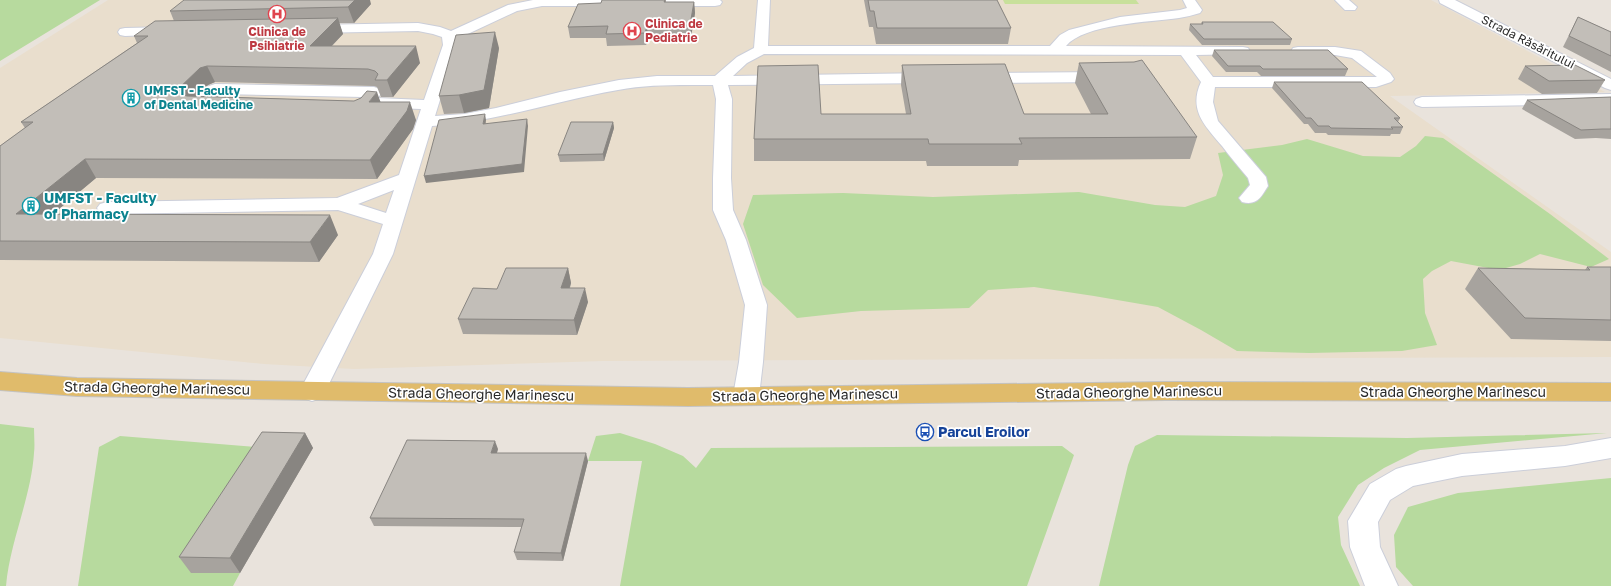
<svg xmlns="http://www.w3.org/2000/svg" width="1611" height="586" viewBox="0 0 1611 586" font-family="'Golos Text',sans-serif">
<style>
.education{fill:#e9decd}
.green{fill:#b7da9e}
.pitch{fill:#c8e09b}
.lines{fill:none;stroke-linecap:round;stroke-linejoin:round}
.minor-casing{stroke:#cbced9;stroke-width:2}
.major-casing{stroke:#c3c3c3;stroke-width:2}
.minor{fill:#fff;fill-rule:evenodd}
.major{fill:#e0bb6b;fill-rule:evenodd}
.wall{fill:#a7a39e}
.shaded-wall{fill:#888581}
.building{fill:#c2beb8;stroke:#888581}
.labels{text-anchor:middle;stroke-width:3.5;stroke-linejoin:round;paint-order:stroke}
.far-health-label{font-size:12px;font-weight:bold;fill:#be3a42;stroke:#fff;text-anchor:start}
.far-street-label{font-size:12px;fill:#292929;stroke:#fff}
.far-culture-label{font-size:12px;font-weight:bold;fill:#0d838f;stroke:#fff;text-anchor:start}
.culture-label{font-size:14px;font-weight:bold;fill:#0d838f;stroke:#fff;text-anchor:start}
.street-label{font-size:14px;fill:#292929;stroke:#fff}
.transit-label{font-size:14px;font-weight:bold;fill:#164399;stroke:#fff;text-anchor:start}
</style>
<rect width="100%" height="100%" fill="#e9e3dc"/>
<path class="education" d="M 108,0 L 1431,0 L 1605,92 L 1390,96 L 1611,252 L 1611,357 L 603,361 L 354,369 L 264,364 L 0,338 L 0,68 Z"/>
<path class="green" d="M 0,0 L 100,0 L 0,61 Z
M 1425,136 L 1443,138 L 1550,214 L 1609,259 L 1591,267 L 1540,254 L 1520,264 L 1499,270 L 1451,261 L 1432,271 L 1423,279 L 1425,313 L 1437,345 L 1402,351 L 1309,353 L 1237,351 L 1201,330 L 1158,307 L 1094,296 L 1034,287 L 988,290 L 969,308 L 861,311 L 797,318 L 763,285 L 743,224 L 753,195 L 843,193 L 933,197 L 1079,192 L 1155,205 L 1185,207 L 1216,196 L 1223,175 L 1218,153 L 1282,145 L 1307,139 L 1363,156 L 1400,157 L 1416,146 Z
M 0,424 L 34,428 C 34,436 35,445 34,453 C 31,498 10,541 6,586 L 0,586 Z
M 620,433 L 655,444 L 683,456 L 696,468 L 711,448 L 1062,446 L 1074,455 L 1027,586 L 620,586 L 642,461 L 588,461 L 596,436 Z
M 1607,433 L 1420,450 L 1384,468 L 1358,485 L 1338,517 L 1341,545 L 1360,586 L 1099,586 L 1128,465 L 1135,446 L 1157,435 L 1407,438 Z
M 120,436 L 270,448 L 191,572 L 240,573 L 233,586 L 78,586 L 99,447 Z
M 1611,478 L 1611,586 L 1413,586 L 1396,567 L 1394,535 L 1408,507 L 1458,493 Z"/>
<path class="pitch" d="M 1003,0 L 1136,0 L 1139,4 L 1005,4 Z"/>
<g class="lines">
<defs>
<path id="minor" d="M 533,0 L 720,0 L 722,2 L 720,5 L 715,6 L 542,6 L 517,11 L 457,39 L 457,45 L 435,116 L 464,114 L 496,108 L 560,92 L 619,80 L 657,76 L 715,76 L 737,57 L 754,48 L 758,0 L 770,0 L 768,46 L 1050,46 L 1060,35 L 1069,30 L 1120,17 L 1180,10 L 1187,8 L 1183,0 L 1195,0 L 1202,10 L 1200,13 C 1193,15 1186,17 1179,18 C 1150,22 1084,24 1066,46 L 1243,47 L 1248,48 L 1250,51 L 1248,54 L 1196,55 L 1213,77 L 1377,77 L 1352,58 L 1335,55 L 1298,55 L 1293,54 L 1291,51 L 1293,48 L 1298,47 L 1335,47 L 1361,51 L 1390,73 L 1394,79 L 1391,82 L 1376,87 L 1215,87 L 1213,102 L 1218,121 L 1266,177 L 1268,186 C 1261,197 1257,206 1242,202 L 1239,198 L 1250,185 L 1248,178 C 1239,167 1230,157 1222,146 C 1205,126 1188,110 1201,82 L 1181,55 L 764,54 L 747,63 L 733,76 L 932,73 L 937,75 L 940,78 L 937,81 L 932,83 L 728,85 L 732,99 L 731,178 L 733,210 L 746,240 L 767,305 L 763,362 L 759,396 L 755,402 L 746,405 L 737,402 L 733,396 L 739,362 L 745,305 L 726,240 L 713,210 L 713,178 L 716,99 L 713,85 C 681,85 649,84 618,90 C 555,101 496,122 432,126 L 393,254 L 325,392 L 321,398 L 312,401 L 303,398 L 299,392 L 373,254 L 383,224 L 338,210 L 107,214 L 100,212 L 97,208 L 100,204 L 107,202 L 337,198 L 399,175 L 421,109 L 367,107 L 361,105 L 359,102 L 363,97 L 219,94 L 210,102 L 215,104 L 217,107 L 215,110 L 209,112 L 189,110 L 187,107 L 209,86 L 215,84 L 374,87 L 380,89 L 382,92 L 378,98 L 424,100 L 443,45 L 442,37 L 433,34 L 418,31 L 312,33 L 307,32 L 305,29 L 307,26 L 312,25 L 418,23 L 440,27 L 451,31 L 508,5 ZM 394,190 L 386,213 L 358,204 Z
M 1335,0 L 1349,0 L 1357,7 L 1355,10 L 1345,10 Z
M 1439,0 L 1455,0 L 1611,79 L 1611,90 L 1605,88 L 1440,3 Z
M 171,27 L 176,28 L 178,31 L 176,34 L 125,36 L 120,35 L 118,32 L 120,29 L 125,28 Z
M 1106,72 L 1111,74 L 1114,77 L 1111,80 L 1106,82 L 980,83 L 975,81 L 972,78 L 975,75 L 980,73 Z
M 1611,94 L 1611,104 L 1422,107 L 1416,105 L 1414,102 L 1416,99 L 1422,97 Z
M 1611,438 L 1611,458 L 1565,466 L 1462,476 L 1413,486 L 1390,500 L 1378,522 L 1380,547 L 1398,586 L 1365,586 L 1350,547 L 1348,521 L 1370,484 L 1396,469 L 1406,466 L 1462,454 L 1565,446 Z"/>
<path id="major" d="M 0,372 L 77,378 L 688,388 L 1166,382 L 1611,383 L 1611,401 L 1166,400 L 688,406 L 77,396 L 0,390 Z"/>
</defs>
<use href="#minor" class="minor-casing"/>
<use href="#major" class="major-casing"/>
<use href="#minor" class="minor"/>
<use href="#major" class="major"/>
</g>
<path class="wall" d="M 666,0 L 666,2 L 694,2 L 695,13 L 691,37 L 648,37 L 646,45 L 607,46 L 606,38 L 570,38 L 568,27 L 601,3 Z
M 864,0 L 997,0 L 1011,28 L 1008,44 L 876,44 L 873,27 L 869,27 Z
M 371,4 L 354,23 L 339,23 L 343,34 L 332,46 L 420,63 L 393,97 L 381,97 L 377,87 L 374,86 L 215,82 L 208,85 L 196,96 L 381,102 L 416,120 L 413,129 L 377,179 L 96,178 L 52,215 L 338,235 L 319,262 L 0,260 L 0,146 L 25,128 L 21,122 L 137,43 L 134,36 L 174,21 L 170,11 Z
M 1578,17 L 1611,32 L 1611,72 L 1563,47 Z
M 1202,22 L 1292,39 L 1290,45 L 1202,45 L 1189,30 L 1190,24 L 1201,24 Z
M 499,48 L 489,108 L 464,113 L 444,114 L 439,96 Z
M 1214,50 L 1348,69 L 1345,76 L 1261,76 L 1257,72 L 1226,72 L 1212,56 Z
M 1079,63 L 1197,137 L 1190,159 L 1019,160 L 1018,166 L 927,166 L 926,161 L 754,161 L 754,139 L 821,114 L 906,114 L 901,85 L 902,65 L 1024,114 L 1091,114 L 1075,83 Z
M 1525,66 L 1605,80 L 1597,93 L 1542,94 L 1518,79 Z
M 1274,82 L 1400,118 L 1398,122 L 1403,127 L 1400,134 L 1391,134 L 1390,136 L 1328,135 L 1326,133 L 1315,133 L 1308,124 L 1304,124 L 1272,88 Z
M 1611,97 L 1611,139 L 1596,138 L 1575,139 L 1522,109 L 1527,100 Z
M 613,122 L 614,128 L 604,161 L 560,162 L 558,155 Z
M 1587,267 L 1611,267 L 1611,341 L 1511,339 L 1465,289 L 1478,268 L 1585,270 Z
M 568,268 L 571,283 L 570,288 L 588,302 L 577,335 L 463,334 L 458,319 L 497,289 Z
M 305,433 L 313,448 L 240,573 L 191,573 L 179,557 Z
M 498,449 L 497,453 L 588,461 L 563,561 L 517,560 L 514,552 L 522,527 L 374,526 L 370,518 Z"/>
<path class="shaded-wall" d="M 355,0 L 370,0 L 371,4 L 354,23 L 348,7 Z
M 694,2 L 695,13 L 691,37 L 690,25 Z
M 338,18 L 343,34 L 316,62 L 310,46 Z
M 647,26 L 648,37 L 646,45 L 645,33 Z
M 495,32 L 499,48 L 489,108 L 464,113 L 459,95 Z
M 416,46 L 420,63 L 393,97 L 387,80 Z
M 207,66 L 215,82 L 208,85 L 186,107 L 177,90 L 200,68 Z
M 377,92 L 383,109 L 369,102 Z
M 410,102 L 416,120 L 413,129 L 377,179 L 370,160 Z
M 485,114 L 486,120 L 485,130 L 483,124 Z
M 527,119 L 528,126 L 524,172 L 426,183 L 424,176 Z
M 613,122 L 614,128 L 604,161 L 603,154 Z
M 85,159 L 96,178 L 29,234 L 16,214 Z
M 330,215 L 338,235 L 319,262 L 310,242 Z
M 568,268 L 571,283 L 565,302 L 561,288 Z
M 585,288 L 588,302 L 577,335 L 574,320 Z
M 305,433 L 313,448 L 240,573 L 230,558 Z
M 495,441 L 498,449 L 494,461 L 491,453 Z
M 586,453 L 588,461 L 563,561 L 561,553 Z"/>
<path class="building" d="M 184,0 L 355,0 L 348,7 L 170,11 Z
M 602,0 L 665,0 L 664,2 L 694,2 L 690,25 L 647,26 L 645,33 L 606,34 L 608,26 L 568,27 L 578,4 L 601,3 Z
M 868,0 L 997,0 L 1011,28 L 877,28 L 874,11 L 870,11 Z
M 1578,17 L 1611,32 L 1611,56 L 1569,36 Z
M 338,18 L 310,46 L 416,46 L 387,80 L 375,80 L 378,74 L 375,71 L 368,69 L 207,66 L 200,68 L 177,90 L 180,94 L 187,96 L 354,101 L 361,98 L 367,91 L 377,92 L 369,102 L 410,102 L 407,111 L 370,160 L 85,159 L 16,214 L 330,215 L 310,242 L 0,241 L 0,146 L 33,122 L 21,122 L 148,36 L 134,36 L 155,21 Z
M 1202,22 L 1273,22 L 1292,39 L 1204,39 L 1190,24 L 1203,24 Z
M 495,32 L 484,90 L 459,95 L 439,96 L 456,35 Z
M 1214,50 L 1328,50 L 1348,69 L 1263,69 L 1260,66 L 1228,66 Z
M 1142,60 L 1197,137 L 1019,138 L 1022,144 L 929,144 L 928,139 L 754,139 L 758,66 L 818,65 L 821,114 L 911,114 L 902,65 L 1005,64 L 1024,114 L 1108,114 L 1079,63 L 1134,62 Z
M 1575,65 L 1605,80 L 1549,81 L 1525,66 Z
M 1274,82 L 1362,82 L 1400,118 L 1394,118 L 1403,127 L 1391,127 L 1393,129 L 1331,128 L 1329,126 L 1318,126 L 1311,118 L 1306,118 Z
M 1611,97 L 1611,129 L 1602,129 L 1581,130 L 1527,100 Z
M 485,114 L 483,124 L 527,119 L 522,164 L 424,176 L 439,120 Z
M 571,122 L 613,122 L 603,154 L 558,155 Z
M 1587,267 L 1611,267 L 1611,320 L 1525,318 L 1478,268 L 1590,270 Z
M 506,268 L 568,268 L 561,288 L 585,288 L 574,320 L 458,319 L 473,288 L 497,289 Z
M 262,432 L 305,433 L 230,558 L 179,557 Z
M 407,440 L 495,441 L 491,453 L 586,453 L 561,553 L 514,552 L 524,519 L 370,518 Z"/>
<defs>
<symbol id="hospital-ring" viewBox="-11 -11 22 22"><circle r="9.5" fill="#fff" stroke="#e0444e" stroke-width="1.5"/><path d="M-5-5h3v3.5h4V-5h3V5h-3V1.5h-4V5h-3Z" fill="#e0444e"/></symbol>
<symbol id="building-ring" viewBox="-11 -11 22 22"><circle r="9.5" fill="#fff" stroke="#0f9aa8" stroke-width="1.5"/><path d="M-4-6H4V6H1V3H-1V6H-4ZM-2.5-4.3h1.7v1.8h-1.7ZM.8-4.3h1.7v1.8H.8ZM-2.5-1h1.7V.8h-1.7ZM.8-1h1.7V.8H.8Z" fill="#0f9aa8"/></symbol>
<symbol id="bus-ring" viewBox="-11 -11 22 22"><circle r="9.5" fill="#fff" stroke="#1a4fb4" stroke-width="1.5"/><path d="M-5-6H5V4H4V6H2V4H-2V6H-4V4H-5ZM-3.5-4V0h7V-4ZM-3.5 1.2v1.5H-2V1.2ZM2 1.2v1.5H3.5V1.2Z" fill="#1a4fb4"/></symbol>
</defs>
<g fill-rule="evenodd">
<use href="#hospital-ring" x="267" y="4" width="20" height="20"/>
<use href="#hospital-ring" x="622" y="21" width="20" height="20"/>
<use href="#building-ring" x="121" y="88" width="20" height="20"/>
<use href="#building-ring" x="21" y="196" width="20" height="20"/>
<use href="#bus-ring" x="915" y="422" width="20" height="20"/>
</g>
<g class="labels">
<g class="far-health-label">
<text x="645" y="28">Clinica de<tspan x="645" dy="14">Pediatrie</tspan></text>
<text x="277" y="36" text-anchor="middle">Clinica de<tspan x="277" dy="14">Psihiatrie</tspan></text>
</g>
<g class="far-street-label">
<text transform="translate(1528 42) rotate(27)" y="4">Strada Răsăritului</text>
</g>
<g class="far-culture-label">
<text x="144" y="95">UMFST - Faculty<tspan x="144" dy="14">of Dental Medicine</tspan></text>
</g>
<g class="culture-label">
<text x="44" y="203">UMFST - Faculty<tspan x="44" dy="16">of Pharmacy</tspan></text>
</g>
<g class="street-label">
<text transform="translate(157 388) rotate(1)" y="5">Strada Gheorghe Marinescu</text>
<text transform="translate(1129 392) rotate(-1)" y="5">Strada Gheorghe Marinescu</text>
<text x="1453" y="397">Strada Gheorghe Marinescu</text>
<text transform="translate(481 394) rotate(1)" y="5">Strada Gheorghe Marinescu</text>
<text transform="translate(805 395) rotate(-1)" y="5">Strada Gheorghe Marinescu</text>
</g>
<g class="transit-label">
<text x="938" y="437">Parcul Eroilor</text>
</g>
</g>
</svg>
